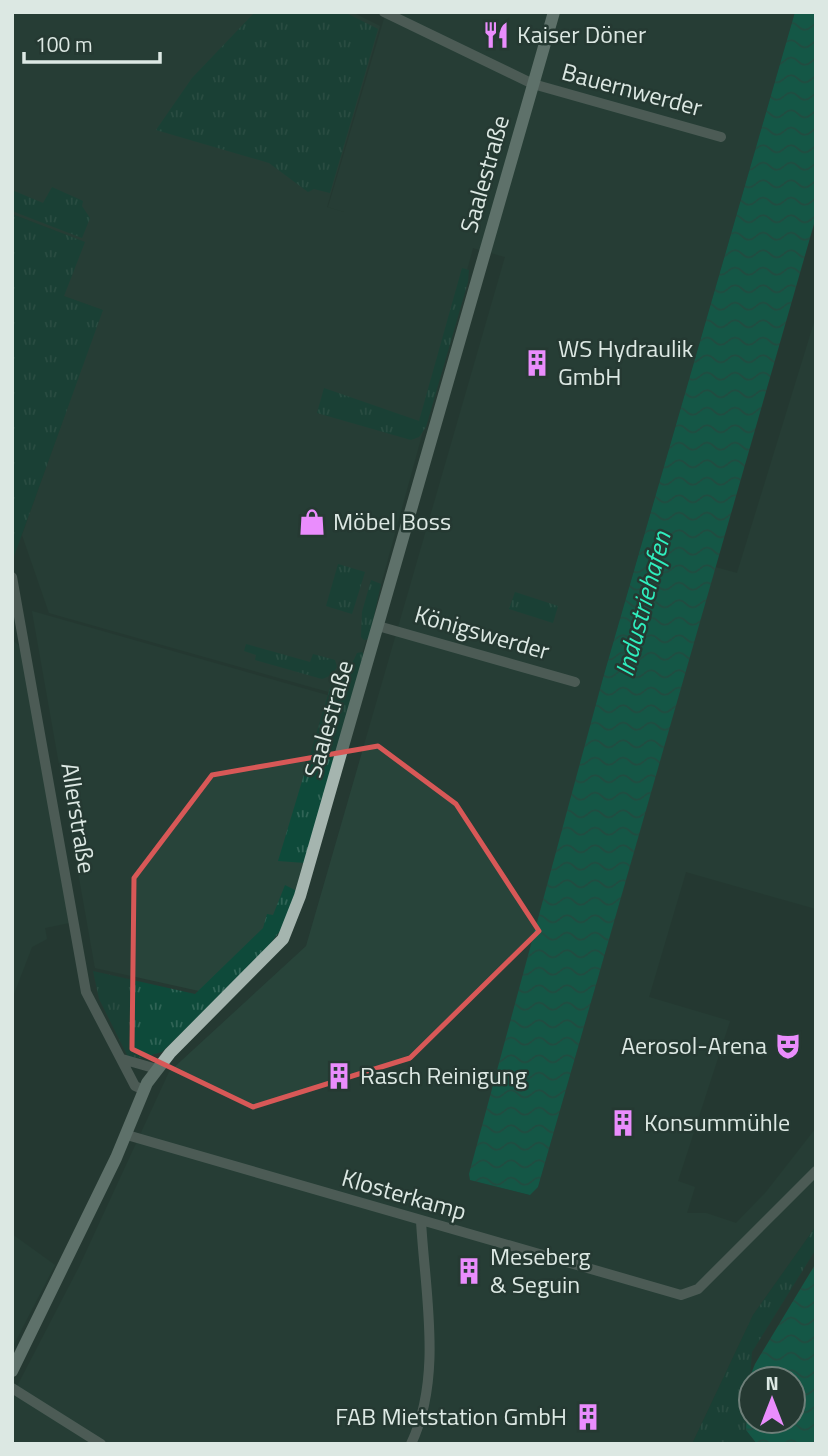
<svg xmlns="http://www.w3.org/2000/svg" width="828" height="1456" viewBox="0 0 828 1456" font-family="'Titillium Web',sans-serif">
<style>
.built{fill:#28443a}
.grass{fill:url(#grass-tufts)}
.water{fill:url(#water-waves);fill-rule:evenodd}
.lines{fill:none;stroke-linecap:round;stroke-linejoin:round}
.street{stroke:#7c8682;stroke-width:10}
.secondary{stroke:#a5b5af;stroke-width:12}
.marked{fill:none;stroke:#d85857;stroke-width:5;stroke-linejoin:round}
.labels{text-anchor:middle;stroke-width:5;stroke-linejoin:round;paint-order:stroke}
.poi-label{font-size:24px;fill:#dce8e3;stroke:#253932;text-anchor:start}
.street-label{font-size:24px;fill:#dce8e3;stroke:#253932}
.water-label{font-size:26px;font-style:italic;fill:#2feebe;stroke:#253932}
</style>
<defs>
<pattern id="grass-tufts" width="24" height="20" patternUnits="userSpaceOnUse" patternTransform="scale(1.75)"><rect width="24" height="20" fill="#0e4a3a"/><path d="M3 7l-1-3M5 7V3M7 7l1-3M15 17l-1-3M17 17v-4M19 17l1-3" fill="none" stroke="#306456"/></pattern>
<pattern id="water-waves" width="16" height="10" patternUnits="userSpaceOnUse" patternTransform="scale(1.75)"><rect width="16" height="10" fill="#017d61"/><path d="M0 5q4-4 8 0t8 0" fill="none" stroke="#1e6454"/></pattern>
</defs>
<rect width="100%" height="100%" fill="#253932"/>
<path class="built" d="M 12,12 L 352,12 L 380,26 L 327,207 L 344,212 L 328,207 L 386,12 L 795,12 L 603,678 L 471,1180 L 529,1195 L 538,1187 L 715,567 L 737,573 L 816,316 L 816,909 L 686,872 L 649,997 L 730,1021 L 678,1181 L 695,1187 L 687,1213 L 706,1213 L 736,1223 L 766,1192 L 816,1128 L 816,1226 L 753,1315 L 692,1444 L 12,1444 L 12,1396 L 79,1267 L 169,1072 L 306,946 L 505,257 L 473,248 L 350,698 L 49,613 L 22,535 L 102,310 L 63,296 L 84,242 L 12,214 Z
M 32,611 L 348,701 L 295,892 L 217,995 L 95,968 Z
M 12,640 L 21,647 L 69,923 L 45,928 L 47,939 L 32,947 L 12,999 Z
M 12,1234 L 55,1265 L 12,1348 Z"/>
<path class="grass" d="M 255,12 L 344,12 L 378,29 L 330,193 L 314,189 L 308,192 L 269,163 L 156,130 L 192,78 Z
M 52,187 L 83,201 L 82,206 L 90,218 L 82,238 L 12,211 L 12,190 L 43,203 Z
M 12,214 L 85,242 L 64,296 L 103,310 L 12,562 Z
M 462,268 L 469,270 L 468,282 L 426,427 L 419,437 L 411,440 L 317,413 L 324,388 L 419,421 Z
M 338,564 L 365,572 L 352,614 L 326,606 Z
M 371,580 L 381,584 L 369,639 L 364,640 L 361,637 L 362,612 Z
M 515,592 L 558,606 L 553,623 L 509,609 Z
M 246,644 L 310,662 L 313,654 L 335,660 L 337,667 L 332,675 L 322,679 L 255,660 L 256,655 L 244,651 Z
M 362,652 L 364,655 L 305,863 L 278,861 L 330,688 L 349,670 L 357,653 Z
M 285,885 L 297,891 L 283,927 L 262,955 L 162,1052 L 141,1058 L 128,1057 L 99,999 L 93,971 L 195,994 L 263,928 L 267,914 L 273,915 Z
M 816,1226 L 816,1249 L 752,1352 L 746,1430 L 757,1444 L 692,1444 L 753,1315 Z"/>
<path class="water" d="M 795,12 L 816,12 L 816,217 L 538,1187 L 530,1195 L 470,1180 L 469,1174 L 603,678 Z
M 816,1263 L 816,1444 L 757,1444 L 746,1430 L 749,1379 L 755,1364 ZM 751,1379 L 793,1379 L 793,1421 L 751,1421 Z"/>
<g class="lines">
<path class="street" d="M 384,12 L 533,84 L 721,137
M 12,577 L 86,992 L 135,1086 L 144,1090
M 378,626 L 575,682
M 122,1059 L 157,1069
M 127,1135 L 681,1295 L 698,1289 L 816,1171
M 12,1388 L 101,1444
M 411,1444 C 443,1377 425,1293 421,1221"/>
<path class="secondary" d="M 12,1371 L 116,1158 L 147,1083 L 170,1053 L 283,939 L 300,896 L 554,12"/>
</g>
<path d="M0 0H828V1456H0ZM 378,746 L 456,804 L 539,931 L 410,1058 L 253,1107 L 132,1049 L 134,878 L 212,775 Z" fill="#253932" fill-opacity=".55" fill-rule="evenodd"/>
<path class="marked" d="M 378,746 L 456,804 L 539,931 L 410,1058 L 253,1107 L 132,1049 L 134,878 L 212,775 Z"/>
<defs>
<symbol id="restaurant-bare" viewBox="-9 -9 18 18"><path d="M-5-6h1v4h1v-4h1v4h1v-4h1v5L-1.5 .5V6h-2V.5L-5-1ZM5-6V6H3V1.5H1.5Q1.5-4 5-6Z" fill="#ea8dfd" stroke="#253932" stroke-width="2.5" paint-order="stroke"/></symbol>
<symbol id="building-bare" viewBox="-9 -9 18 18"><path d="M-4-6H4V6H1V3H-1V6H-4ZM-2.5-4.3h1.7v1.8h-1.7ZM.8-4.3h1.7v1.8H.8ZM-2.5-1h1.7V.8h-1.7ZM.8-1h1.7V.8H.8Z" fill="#ea8dfd" stroke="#253932" stroke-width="2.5" paint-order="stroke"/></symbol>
<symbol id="shop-bare" viewBox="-9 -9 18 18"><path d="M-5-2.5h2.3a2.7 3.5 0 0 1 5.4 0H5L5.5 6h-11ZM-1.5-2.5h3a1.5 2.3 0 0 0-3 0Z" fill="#ea8dfd" stroke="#253932" stroke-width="2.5" paint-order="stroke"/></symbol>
<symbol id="theatre-bare" viewBox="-9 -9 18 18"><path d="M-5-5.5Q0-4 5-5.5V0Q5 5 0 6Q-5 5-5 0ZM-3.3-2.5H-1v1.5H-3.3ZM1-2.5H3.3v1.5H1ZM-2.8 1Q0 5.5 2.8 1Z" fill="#ea8dfd" stroke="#253932" stroke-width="2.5" paint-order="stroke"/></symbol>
</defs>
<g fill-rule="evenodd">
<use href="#restaurant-bare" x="477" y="16" width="38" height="38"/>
<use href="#building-bare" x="518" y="344" width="38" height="38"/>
<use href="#shop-bare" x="293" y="503" width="38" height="38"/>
<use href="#theatre-bare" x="769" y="1027" width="38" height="38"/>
<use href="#building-bare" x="320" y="1057" width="38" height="38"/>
<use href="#building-bare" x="604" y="1104" width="38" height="38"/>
<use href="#building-bare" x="450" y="1252" width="38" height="38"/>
<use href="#building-bare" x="569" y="1398" width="38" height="38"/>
</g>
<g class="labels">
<g class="poi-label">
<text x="517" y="43">Kaiser Döner</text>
<text x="558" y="357">WS Hydraulik<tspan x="558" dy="28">GmbH</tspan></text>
<text x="333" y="530">Möbel Boss</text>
<text x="767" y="1054" text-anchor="end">Aerosol-Arena</text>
<text x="360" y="1084">Rasch Reinigung</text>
<text x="644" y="1131">Konsummühle</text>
<text x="490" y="1265">Meseberg<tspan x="490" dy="28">&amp; Seguin</tspan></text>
<text x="567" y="1425" text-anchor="end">FAB Mietstation GmbH</text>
</g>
<g class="street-label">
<text transform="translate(632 90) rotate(15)" y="8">Bauernwerder</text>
<text transform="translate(485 174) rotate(-74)" y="8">Saalestraße</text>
<text transform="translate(482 633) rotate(16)" y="8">Königswerder</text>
<text transform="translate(329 719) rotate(-74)" y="8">Saalestraße</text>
<text transform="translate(78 818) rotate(81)" y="8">Allerstraße</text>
<text transform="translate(404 1195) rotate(16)" y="8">Klosterkamp</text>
</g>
<g class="water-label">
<text transform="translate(643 604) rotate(-75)" y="9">Industriehafen</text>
</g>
</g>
<rect width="828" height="1456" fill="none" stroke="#dce8e3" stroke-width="28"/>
<g transform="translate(772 1400)"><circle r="33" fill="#253932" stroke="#6e7f79" stroke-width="2"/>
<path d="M0-5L12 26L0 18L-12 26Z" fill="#ea8dfd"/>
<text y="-10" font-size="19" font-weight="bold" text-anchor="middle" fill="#dce8e3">N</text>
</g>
<path d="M24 52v10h136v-10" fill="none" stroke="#dce8e3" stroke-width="3.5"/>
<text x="35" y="52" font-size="21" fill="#dce8e3" stroke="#253932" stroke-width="5" paint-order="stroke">100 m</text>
</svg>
